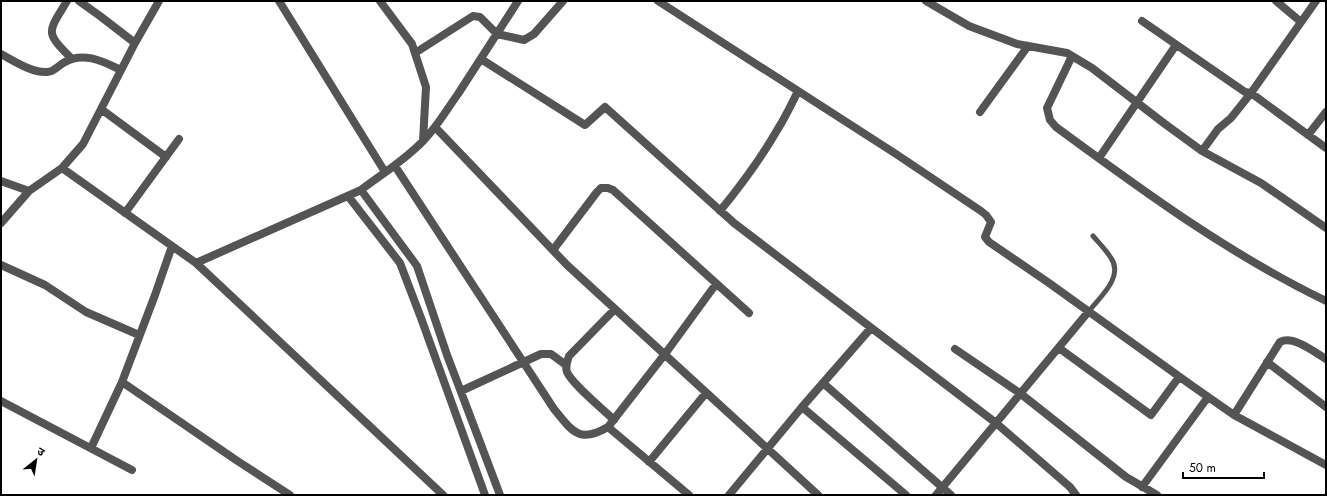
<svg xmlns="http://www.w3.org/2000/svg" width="1327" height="496" viewBox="0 0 1327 496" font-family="Jost,'Noto Sans Devanagari',sans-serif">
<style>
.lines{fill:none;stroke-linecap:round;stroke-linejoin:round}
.lane{stroke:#545454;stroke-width:5}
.street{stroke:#545454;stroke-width:8}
</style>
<rect width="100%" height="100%" fill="#fff"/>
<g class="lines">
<path class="lane" d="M 1089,311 C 1100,297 1124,277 1111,258 C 1106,250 1099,243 1093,236"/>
<path class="street" d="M 67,1 C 48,33 44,31 72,59
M 79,1 L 100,16 L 135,43
M 279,1 L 385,172
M 380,1 L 412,44 L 426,87 L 423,141
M 658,1 L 896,154 L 981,211 L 986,215 L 991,222 L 985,237 L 989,242 L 1049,283 L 1191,385 L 1234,415 L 1326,465
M 926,1 L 969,26 L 1017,44 L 1067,53 L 1092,68 L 1165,124 L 1202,151 L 1261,183 L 1326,228
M 1276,1 L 1301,22
M 1142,21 L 1245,92 L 1251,93 L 1326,148
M 415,53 L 473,16 L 480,17 L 497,34 L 524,40 L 534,34 L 563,1
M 1,54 C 14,61 32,73 47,72 C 55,72 58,65 65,62 C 84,51 104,62 121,70
M 1072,56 L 1047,108 L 1050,120 L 1056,127 C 1143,191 1229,254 1326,301
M 481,59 L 585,125 L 605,107 L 734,223 L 996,423 L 1070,487 L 1076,495
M 101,109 L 166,157
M 980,112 L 1028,46
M 435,127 L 567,265 L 818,495
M 1308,135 L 1326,112
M 1202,151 L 1218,129 L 1231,118 L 1251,93 L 1316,1
M 1099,158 L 1176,45
M 395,166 L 554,409 C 572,431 579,444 608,427
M 62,168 L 83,144 L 135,43 L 159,1
M 1,181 L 29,191 L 62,168 L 196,263 L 443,495
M 361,190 L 417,266 L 447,355 L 500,495
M 348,196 L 400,263 L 421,318 L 485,495
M 720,211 C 742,184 762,157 779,127 C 786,116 792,103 798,91
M 125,213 L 179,139
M 1,223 L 29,191
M 553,250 L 597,192 L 601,188 L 608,188 L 613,190 L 749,313
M 196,263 L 361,190 C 382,174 405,160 423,141 C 437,127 447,109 458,94 C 478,63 498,32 518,1
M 1,265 L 45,285 L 86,312 L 139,335
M 1059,348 L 1151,415 L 1179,377
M 955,349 L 1021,394 L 1126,477 L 1157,495
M 1267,362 L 1326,407
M 122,382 L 236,460 L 290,495
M 823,383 L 951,495
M 461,391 L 541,354 L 551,354 L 566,365
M 1,401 L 132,470
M 802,407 L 871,328
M 1234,415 L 1280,342 C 1293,335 1314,352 1326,359
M 614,420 C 603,409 572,384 567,372 C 565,366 567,362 569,356 L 615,309
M 91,448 L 122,382 L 155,295 L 172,246
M 649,462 L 706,393
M 1142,487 L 1208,397
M 689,495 L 608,427 L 665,354 L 716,284
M 729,495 L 802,407 L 906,495
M 936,495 L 1089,311"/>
</g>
<rect width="1327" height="496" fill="none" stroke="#000000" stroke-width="4"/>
<g transform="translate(36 460) rotate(30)" stroke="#ffffff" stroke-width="3" paint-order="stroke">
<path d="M0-3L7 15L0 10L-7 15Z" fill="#000000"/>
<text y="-6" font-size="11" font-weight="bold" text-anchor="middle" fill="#000000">उ</text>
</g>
<path d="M1183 472v6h81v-6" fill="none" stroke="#000000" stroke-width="2"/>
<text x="1189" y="472" font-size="12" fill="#000000" stroke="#ffffff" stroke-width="3" paint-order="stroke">50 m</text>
</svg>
